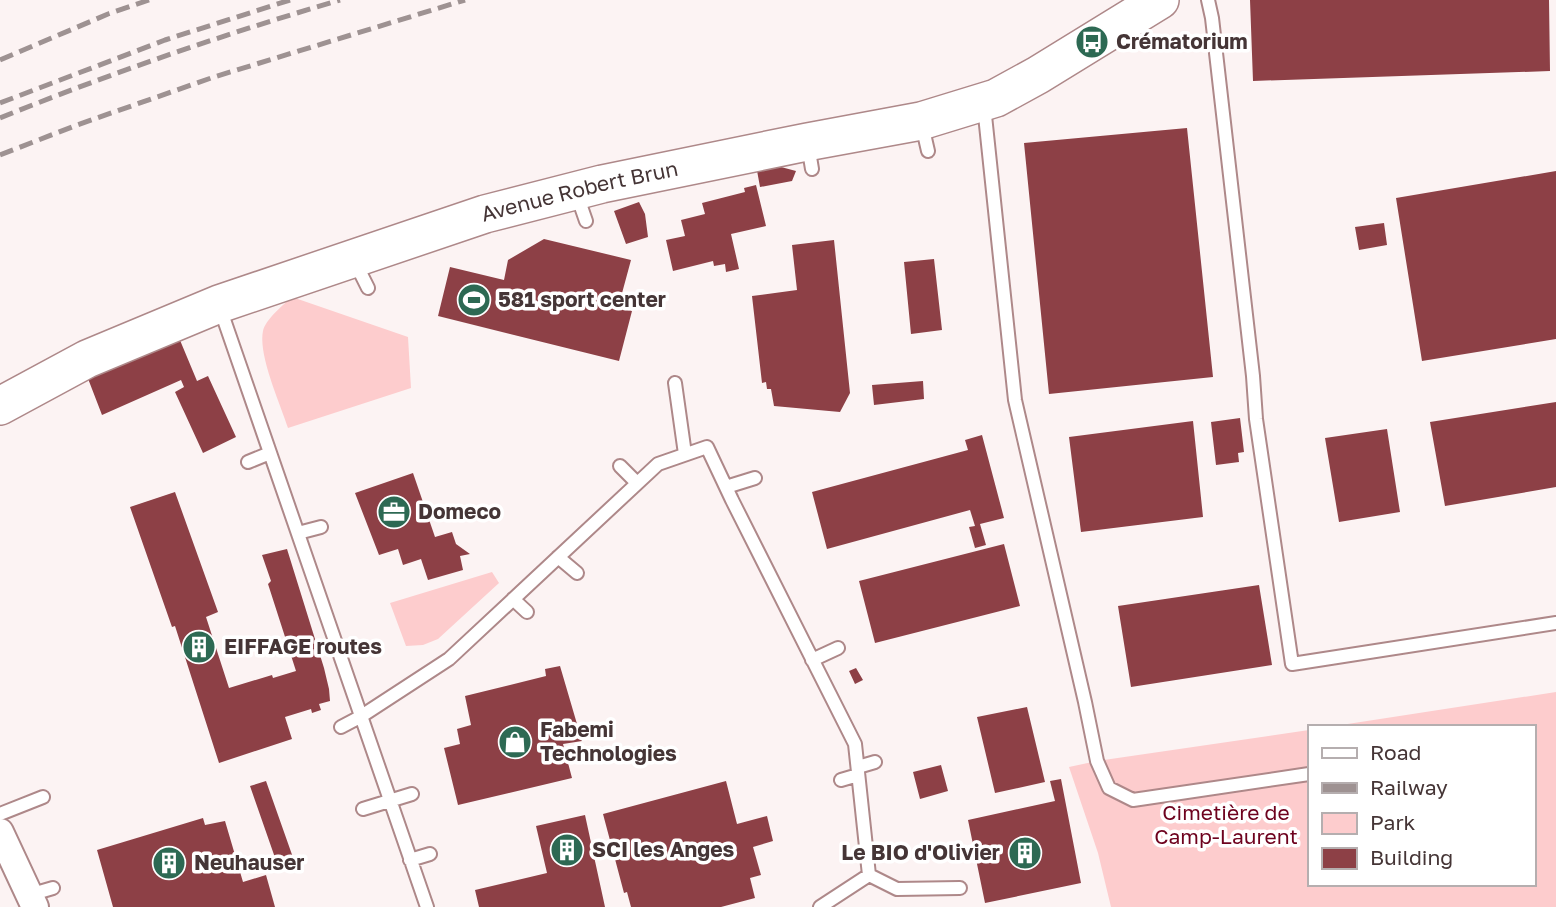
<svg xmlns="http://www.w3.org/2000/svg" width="1556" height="907" viewBox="0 0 1556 907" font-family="'Golos Text',sans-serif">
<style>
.green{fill:#fdcccd}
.building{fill:#8d4046}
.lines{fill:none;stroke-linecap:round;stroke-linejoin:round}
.lane-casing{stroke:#ae8889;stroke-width:16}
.street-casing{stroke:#ae8889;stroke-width:30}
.secondary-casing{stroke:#ae8889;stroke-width:40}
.lane{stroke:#fff;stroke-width:12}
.street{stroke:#fff;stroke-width:26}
.secondary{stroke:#fff;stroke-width:37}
.rail{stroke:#9e9292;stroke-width:5;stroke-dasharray:14 7;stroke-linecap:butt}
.labels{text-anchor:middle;stroke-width:7;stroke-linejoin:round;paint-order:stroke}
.poi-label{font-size:21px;font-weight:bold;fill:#453536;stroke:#fff;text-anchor:start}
.street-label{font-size:21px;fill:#453536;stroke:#fff}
.park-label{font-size:21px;fill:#6e021e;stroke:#fff}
</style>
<rect width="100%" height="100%" fill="#fcf3f3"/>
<path class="green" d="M 292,297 L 408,337 L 411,388 L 288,428 C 280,403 258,355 263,331 C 265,320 284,304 292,297 Z
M 492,572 L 499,583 L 438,639 L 423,645 L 406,646 L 390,603 Z
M 1556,692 L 1556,907 L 1111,907 L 1098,853 L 1069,767 L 1097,761 L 1309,730 L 1309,884 L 1533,884 L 1533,727 L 1328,727 Z"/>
<path class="building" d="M 1250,0 L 1549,0 L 1550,71 L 1253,81 Z
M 1187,128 L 1213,377 L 1049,394 L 1024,143 Z
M 766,163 L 796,171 L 792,181 L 760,187 L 756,165 Z
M 1556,171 L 1556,339 L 1422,361 L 1396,198 Z
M 756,185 L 766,226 L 731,234 L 739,269 L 726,272 L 725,264 L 714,266 L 713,261 L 673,271 L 666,240 L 685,236 L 681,220 L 705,214 L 702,203 L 745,192 L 744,188 Z
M 639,202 L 645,214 L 648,237 L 626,244 L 614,211 Z
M 1384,223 L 1387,245 L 1359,250 L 1355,227 Z
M 544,239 L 631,260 L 618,308 L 632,311 L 619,361 L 438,316 L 450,267 L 504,280 L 508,260 Z
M 834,240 L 850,393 L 840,412 L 774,406 L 771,389 L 767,389 L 766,382 L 762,383 L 752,296 L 797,290 L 792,245 Z
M 934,259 L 942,330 L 911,334 L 904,262 Z
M 177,333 L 197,381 L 208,376 L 236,437 L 203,453 L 175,392 L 184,387 L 181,380 L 102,415 L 87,376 Z
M 923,381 L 924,399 L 874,405 L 872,385 Z
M 1556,402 L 1556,487 L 1445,506 L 1430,422 Z
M 1240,418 L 1244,452 L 1238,453 L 1239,462 L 1216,465 L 1211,422 Z
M 1193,421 L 1203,517 L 1081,532 L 1069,437 Z
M 1387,429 L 1400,512 L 1339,522 L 1325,438 Z
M 982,435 L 1004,518 L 980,524 L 986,545 L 975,548 L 969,527 L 975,526 L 970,510 L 827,549 L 812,492 L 968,450 L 965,440 Z
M 413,473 L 435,537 L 452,532 L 456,544 L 470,554 L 460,556 L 463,570 L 428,580 L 421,559 L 403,565 L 398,549 L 379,555 L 355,493 Z
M 175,492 L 218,612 L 206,617 L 229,688 L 272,675 L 273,678 L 296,671 L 268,584 L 271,581 L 262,555 L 287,549 L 324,668 L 329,689 L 330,701 L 319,704 L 321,710 L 312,713 L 311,709 L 285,717 L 292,739 L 219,763 L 175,626 L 172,627 L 130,507 Z
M 1004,544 L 1020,606 L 875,643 L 859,581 Z
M 1259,585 L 1272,665 L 1131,687 L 1118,606 Z
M 560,666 L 582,741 L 563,744 L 572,778 L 458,805 L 444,748 L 460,744 L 457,729 L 471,725 L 465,696 L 546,676 L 545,669 Z
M 856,668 L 863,680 L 855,684 L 849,671 Z
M 1027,707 L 1045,782 L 995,793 L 977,717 Z
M 941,765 L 948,791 L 920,799 L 913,772 Z
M 1061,779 L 1081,883 L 985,903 L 968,820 L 1055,801 L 1050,781 Z
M 266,781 L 296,866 L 280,872 L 250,786 Z
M 726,781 L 737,824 L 767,816 L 773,841 L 753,847 L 761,875 L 750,878 L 755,898 L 721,907 L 631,907 L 627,892 L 624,893 L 603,814 Z
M 585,815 L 605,907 L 479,907 L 475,890 L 547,873 L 536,826 Z
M 203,818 L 205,825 L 225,821 L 243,882 L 266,875 L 275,907 L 113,907 L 97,850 Z"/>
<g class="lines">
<defs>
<path id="lane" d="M 1208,0 L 1212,18 L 1253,376 L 1256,419 L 1292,664 L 1556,623
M 984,106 L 1015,400 L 1085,702 L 1097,761 L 1109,788 L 1133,800 L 1309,774
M 922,125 L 928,151
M 808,145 L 812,169
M 577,195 L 586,221
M 355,262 L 368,288
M 220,308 L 427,907
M 675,383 L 685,454
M 248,462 L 270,453
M 620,466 L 637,483
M 726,487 L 755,478
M 298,533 L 321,527
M 558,557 L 577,573
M 513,599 L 527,612
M 812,660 L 838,648
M 341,727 L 360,717 L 449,659 L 658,464 L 707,447 L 732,500 L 855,744 L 869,875 L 897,889 L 960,888
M 858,767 L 875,762
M 841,780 L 858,775
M 363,809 L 412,794
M 0,814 L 43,797
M 410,860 L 430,854
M 29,895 L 53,888
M 820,907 L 869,875"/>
<path id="street" d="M 0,832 L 35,907"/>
<g id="secondary">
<path id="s1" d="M 0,406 L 87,359 L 219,304 L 485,214 L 602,184 L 807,142 L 921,121 L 996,98 L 1038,75 L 1160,0"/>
</g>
</defs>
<use href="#lane" class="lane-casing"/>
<use href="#street" class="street-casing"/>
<use href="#secondary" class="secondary-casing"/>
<use href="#lane" class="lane"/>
<use href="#street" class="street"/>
<use href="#secondary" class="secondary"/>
<path class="rail" d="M 0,60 L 108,14 L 149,0
M 0,103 L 165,40 L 290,0
M 0,118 C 111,73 225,34 340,0
M 0,155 L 77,125 L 214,77 L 465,0"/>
</g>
<defs>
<symbol id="bus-disc" viewBox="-11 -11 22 22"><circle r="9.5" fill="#2d6953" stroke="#fff"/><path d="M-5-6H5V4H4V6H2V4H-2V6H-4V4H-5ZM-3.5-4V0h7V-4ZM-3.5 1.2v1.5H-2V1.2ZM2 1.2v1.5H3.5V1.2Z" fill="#fff"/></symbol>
<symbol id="stadium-disc" viewBox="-11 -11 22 22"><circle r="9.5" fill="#2d6953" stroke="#fff"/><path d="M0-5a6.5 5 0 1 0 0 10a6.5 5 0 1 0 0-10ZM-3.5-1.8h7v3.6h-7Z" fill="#fff"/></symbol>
<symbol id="office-disc" viewBox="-11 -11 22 22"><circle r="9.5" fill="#2d6953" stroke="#fff"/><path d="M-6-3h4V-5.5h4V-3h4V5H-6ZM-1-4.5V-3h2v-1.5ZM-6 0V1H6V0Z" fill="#fff"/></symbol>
<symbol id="building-disc" viewBox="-11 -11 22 22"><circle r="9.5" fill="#2d6953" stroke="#fff"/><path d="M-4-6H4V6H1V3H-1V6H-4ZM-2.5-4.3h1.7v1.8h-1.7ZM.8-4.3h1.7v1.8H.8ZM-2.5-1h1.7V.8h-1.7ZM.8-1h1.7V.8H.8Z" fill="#fff"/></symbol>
<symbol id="shop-disc" viewBox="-11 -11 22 22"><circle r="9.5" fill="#2d6953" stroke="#fff"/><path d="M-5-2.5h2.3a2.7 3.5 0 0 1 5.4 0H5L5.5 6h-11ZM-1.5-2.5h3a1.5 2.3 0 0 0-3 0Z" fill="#fff"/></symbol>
</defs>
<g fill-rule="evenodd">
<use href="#bus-disc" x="1073" y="23" width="38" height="38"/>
<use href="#stadium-disc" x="455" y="281" width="38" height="38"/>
<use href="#office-disc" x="375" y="493" width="38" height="38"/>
<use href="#building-disc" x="180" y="628" width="38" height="38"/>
<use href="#shop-disc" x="496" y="723" width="38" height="38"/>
<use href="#building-disc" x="548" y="831" width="38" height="38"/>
<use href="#building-disc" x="1006" y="834" width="38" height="38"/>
<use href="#building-disc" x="150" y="844" width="38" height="38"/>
</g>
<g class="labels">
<g class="poi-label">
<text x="1116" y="49">Crématorium</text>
<text x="498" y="307">581 sport center</text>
<text x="418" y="519">Domeco</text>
<text x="224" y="654">EIFFAGE routes</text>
<text x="540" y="737">Fabemi<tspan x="540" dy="24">Technologies</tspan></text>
<text x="592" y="857">SCI les Anges</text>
<text x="1000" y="860" text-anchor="end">Le BIO d'Olivier</text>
<text x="194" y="870">Neuhauser</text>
</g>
<g class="street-label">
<text dy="7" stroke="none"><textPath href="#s1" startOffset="620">Avenue Robert Brun</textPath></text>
</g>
<g class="park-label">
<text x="1226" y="820">Cimetière de<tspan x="1226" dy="24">Camp-Laurent</tspan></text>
</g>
</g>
<rect x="1308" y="725" width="228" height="161" fill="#ffffff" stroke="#b5aeaf" stroke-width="2"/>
<rect x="1322" y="748" width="35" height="10" fill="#ffffff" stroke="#b5aeaf" stroke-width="2"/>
<text x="1370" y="760" font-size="21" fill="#453536">Road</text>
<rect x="1322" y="783" width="35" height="10" fill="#9e9292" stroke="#b5aeaf" stroke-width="2"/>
<text x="1370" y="795" font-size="21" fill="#453536">Railway</text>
<rect x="1322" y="813" width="35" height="21" fill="#fdcccd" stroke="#b5aeaf" stroke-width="2"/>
<text x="1370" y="830" font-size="21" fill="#453536">Park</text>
<rect x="1322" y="848" width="35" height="21" fill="#8d4046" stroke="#b5aeaf" stroke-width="2"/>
<text x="1370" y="865" font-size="21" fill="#453536">Building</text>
</svg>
